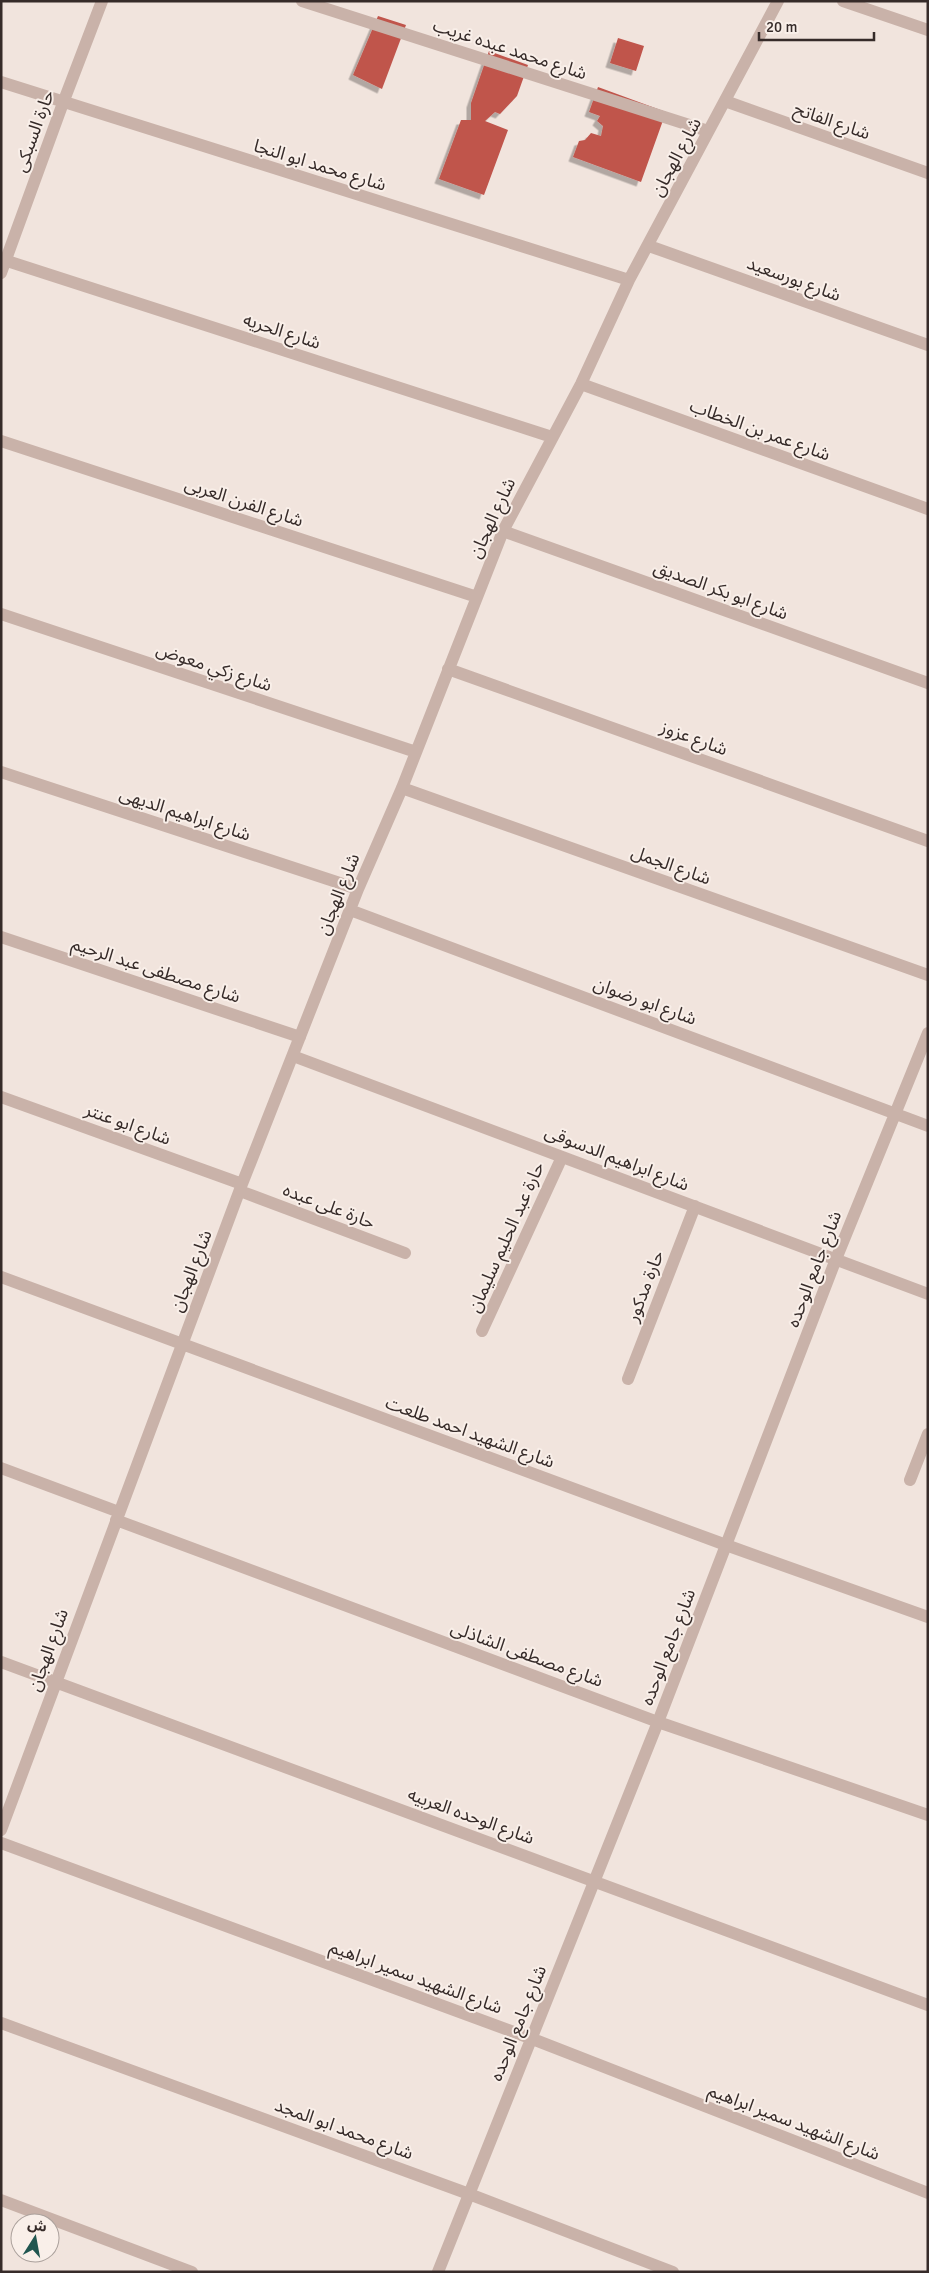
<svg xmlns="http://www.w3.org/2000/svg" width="929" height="2273" viewBox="0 0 929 2273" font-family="Signika,'Noto Sans Arabic',sans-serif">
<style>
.building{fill:#c0544c;filter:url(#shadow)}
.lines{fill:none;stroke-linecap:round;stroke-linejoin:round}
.minor{stroke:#c9b2a9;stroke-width:12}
.labels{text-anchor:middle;stroke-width:4;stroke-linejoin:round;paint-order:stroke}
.street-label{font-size:18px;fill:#362b29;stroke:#f9efe9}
</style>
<defs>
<filter id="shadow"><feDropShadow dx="-4.5" dy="4.5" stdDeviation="0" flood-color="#0004"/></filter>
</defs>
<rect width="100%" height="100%" fill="#f1e4dd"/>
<path class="building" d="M 378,16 L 406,25 L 382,89 L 353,75 Z
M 618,38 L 644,46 L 636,71 L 610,63 Z
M 489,51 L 528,65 L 517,96 L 500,114 L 495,112 L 485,121 L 508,130 L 484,195 L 439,179 L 461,120 L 471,120 L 471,103 Z
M 598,87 L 666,112 L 641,182 L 573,157 L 579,141 L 585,140 L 591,133 L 601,136 L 603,126 L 597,121 L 600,116 L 589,112 Z"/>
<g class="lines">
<path class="minor" d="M 302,1 L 708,131
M 843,1 L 928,30
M 1,82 L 629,280
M 725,101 L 928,173
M 649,246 L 928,345
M 1,259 L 552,437
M 1,273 L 63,103 L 102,1
M 581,384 L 928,509
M 1,441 L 477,597
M 503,531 L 928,683
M 1,614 L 416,752
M 448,669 L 928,841
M 1,772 L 358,889
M 402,788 L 928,975
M 350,910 L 928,1126
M 1,937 L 300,1037
M 293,1056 L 928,1294
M 1,1097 L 242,1184
M 240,1191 L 405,1253
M 1,1277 L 726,1545 L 928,1617
M 482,1331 L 562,1157
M 628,1379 L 695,1206
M 1,1468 L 119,1512
M 910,1480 L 928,1434
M 116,1520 L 658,1722 L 928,1815
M 1,1662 L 928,2005
M 1,1830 L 242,1184 L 358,889 L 402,788 L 503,531 L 581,384 L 629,280 L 778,1
M 1,1843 L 530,2038 L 928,2193
M 1,2023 L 469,2194 L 673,2272
M 1,2200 L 192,2272
M 438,2272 L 658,1722 L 836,1259 L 928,1033"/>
</g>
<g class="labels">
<g class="street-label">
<text transform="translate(510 49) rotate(18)" y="6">شارع محمد عبده غريب</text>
<text transform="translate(832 121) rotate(19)" y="6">شارع الفاتح</text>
<text transform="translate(34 131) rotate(-70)" y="6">حارة السبكى</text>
<text transform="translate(676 157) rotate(-62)" y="6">شارع الهجان</text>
<text transform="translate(320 165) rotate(17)" y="6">شارع محمد ابو النجا</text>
<text transform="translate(794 279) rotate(20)" y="6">شارع بورسعيد</text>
<text transform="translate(282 331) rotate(18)" y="6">شارع الحريه</text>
<text transform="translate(760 430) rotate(20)" y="6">شارع عمر بن الخطاب</text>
<text transform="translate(244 502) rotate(18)" y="6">شارع الفرن العربى</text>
<text transform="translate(492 518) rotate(-65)" y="6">شارع الهجان</text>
<text transform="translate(721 590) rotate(20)" y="6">شارع ابو بكر الصديق</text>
<text transform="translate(214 667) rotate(18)" y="6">شارع زكي معوض</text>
<text transform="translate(694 738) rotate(20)" y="6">شارع عزوز</text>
<text transform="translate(185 814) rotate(18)" y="6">شارع ابراهيم الديهى</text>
<text transform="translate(671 865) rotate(20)" y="6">شارع الجمل</text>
<text transform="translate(338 894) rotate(-68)" y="6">شارع الهجان</text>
<text transform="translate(156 970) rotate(18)" y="6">شارع مصطفى عبد الرحيم</text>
<text transform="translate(645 1001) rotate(20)" y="6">شارع ابو رضوان</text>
<text transform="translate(128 1124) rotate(20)" y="6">شارع ابو عنتر</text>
<text transform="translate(617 1158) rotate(21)" y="6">شارع ابراهيم الدسوقى</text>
<text transform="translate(329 1206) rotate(21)" y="6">حارة على عبده</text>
<text transform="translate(506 1237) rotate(-66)" y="6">حارة عبد الحليم سليمان</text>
<text transform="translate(814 1269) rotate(-69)" y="6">شارع جامع الوحده</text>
<text transform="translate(191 1271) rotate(-69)" y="6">شارع الهجان</text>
<text transform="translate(645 1286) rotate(-69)" y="6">حارة مدكور</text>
<text transform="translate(470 1432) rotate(20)" y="6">شارع الشهيد احمد طلعت</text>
<text transform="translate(668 1647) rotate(-69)" y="6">شارع جامع الوحده</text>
<text transform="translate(48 1650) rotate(-70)" y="6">شارع الهجان</text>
<text transform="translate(527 1654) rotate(20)" y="6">شارع مصطفى الشاذلى</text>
<text transform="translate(471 1816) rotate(20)" y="6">شارع الوحده العربيه</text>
<text transform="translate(416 1977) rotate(20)" y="6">شارع الشهيد سمير ابراهيم</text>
<text transform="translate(518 2023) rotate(-68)" y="6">شارع جامع الوحده</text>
<text transform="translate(794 2122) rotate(21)" y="6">شارع الشهيد سمير ابراهيم</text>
<text transform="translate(344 2129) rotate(20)" y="6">شارع محمد ابو المجد</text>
</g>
</g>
<rect width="929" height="2273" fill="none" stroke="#362b29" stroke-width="5"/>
<g transform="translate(35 2238) rotate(11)"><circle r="24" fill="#f9efe9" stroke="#aba19c"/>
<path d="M0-4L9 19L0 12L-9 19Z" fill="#205650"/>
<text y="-8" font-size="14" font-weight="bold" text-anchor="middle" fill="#362b29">ش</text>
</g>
<path d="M759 32v8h115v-8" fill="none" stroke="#362b29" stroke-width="2.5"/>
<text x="766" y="32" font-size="15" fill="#362b29" stroke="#f9efe9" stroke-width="4" paint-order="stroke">20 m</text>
</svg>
